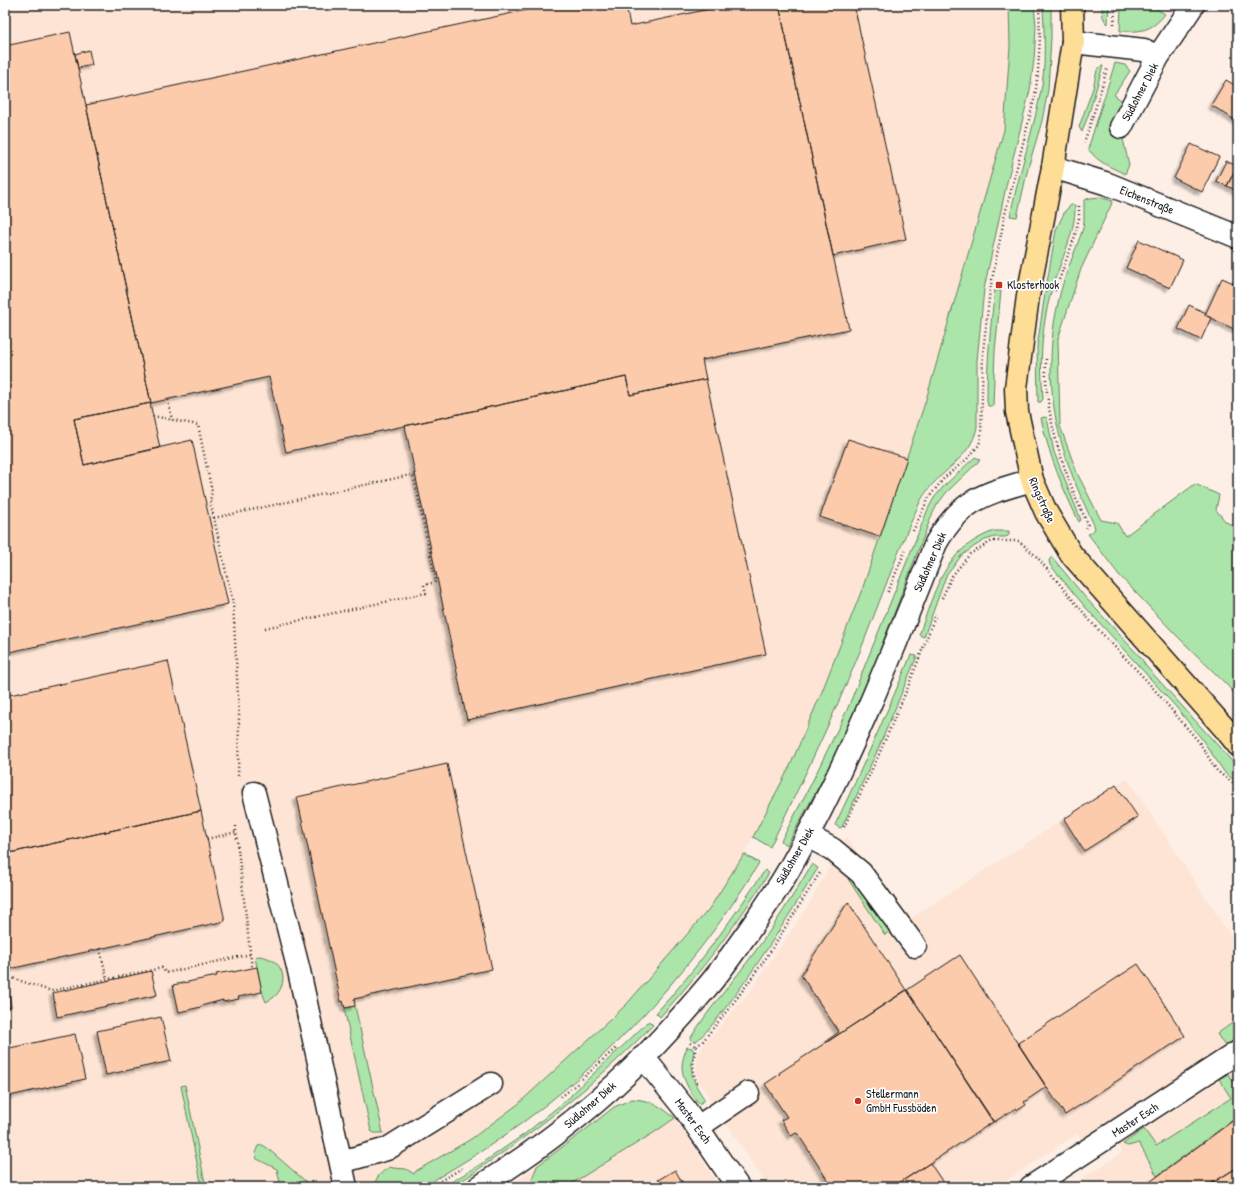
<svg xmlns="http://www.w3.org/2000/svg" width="1243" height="1192" viewBox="0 0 1243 1192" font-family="'Patrick Hand',sans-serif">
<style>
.built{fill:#fde4d4}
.green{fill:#ace5a9;stroke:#648062}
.building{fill:#fccbab;stroke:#1c1c1c;filter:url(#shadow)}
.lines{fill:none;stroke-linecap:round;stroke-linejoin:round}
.minor-casing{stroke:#1c1c1c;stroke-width:25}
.major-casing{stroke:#1c1c1c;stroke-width:25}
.path{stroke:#1c1c1c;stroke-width:2.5;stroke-dasharray:1 3;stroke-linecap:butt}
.minor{stroke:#fff;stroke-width:22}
.major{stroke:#fedd96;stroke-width:22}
.poi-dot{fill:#c8321e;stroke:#fff;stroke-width:1.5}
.labels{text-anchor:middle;stroke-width:3.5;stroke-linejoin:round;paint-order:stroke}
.street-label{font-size:12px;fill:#1c1c1c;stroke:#fff}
.poi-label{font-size:12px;fill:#1c1c1c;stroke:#fff;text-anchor:start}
</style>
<defs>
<filter id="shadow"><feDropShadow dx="-3.5" dy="3.5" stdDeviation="1" flood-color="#0004"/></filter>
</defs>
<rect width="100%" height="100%" fill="#feefe6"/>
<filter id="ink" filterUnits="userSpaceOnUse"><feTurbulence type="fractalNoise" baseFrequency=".025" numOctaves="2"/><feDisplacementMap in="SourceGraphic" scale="8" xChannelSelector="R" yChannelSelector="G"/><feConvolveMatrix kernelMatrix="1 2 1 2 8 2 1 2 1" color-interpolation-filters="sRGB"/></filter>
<g filter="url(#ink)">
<path class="built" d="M 5,5 L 1009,5 L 1010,46 L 1004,130 L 925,403 L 863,587 L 821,694 L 790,766 L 744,854 L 709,909 L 626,1005 L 517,1105 L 471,1139 L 416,1171 L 399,1187 L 5,1187 Z
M 1127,778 L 1238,947 L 1238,1038 L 1081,1140 L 1077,1134 L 996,1187 L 768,1187 L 699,1082 L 696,1069 L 698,1055 L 703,1046 L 751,990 L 808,906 L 846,837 L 908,920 Z
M 1238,1068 L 1238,1187 L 1069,1187 L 1122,1153 L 1119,1146 Z
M 632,1099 L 643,1100 L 653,1102 L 662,1107 L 675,1118 L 720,1187 L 509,1187 L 589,1127 L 614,1107 Z"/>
<path class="green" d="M 1009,5 L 1034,5 L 1036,26 L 1034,60 L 1030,90 L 1007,182 L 984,289 L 977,361 L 977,427 C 971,460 937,471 921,500 C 912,518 905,537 897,556 C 885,587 873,618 861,649 C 834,716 802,781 770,847 L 753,837 L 790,766 L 821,694 L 863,587 L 925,403 L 1004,130 L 1010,46 Z
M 1043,5 L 1051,5 L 1051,38 L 1048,90 L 1042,121 L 1028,168 L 1017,217 L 1010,216 C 1019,172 1034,129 1042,85 C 1046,58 1044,31 1043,5 Z
M 1102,5 L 1109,5 L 1108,24 C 1102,19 1102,13 1102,5 Z
M 1121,5 L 1148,5 L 1153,7 L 1165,14 C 1152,31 1141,32 1120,31 Z
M 1115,63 L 1125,65 L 1130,71 L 1114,95 L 1124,102 L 1125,136 L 1123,139 L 1129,165 L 1125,174 C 1109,166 1100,164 1088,149 Z
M 1102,66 L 1103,66 L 1089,113 L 1082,132 L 1079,127 L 1093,88 L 1097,70 L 1099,68 Z
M 1099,197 L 1113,201 L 1081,269 L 1058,339 L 1060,426 L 1077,473 L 1101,520 L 1117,523 L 1125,536 L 1195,484 L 1219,495 L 1216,510 L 1226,522 L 1238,528 L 1238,698 L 1227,685 L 1177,636 L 1119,575 L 1088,534 L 1093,531 L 1095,529 L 1094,525 C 1082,500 1071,475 1063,448 C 1049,402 1047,350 1058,303 C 1063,277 1075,253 1083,228 L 1084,220 L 1084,200 L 1090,198 Z
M 1071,205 L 1075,205 C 1076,235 1057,267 1050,296 C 1043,323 1040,353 1042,381 C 1042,387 1043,393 1043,399 L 1041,402 L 1038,402 L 1037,347 L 1044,300 L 1056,230 L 1065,211 Z
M 995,290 L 1001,291 L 995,351 L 993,406 L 988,406 L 987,401 C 987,364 990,327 995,290 Z
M 1045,417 L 1047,418 L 1054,452 L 1081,520 L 1079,522 C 1062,487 1049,456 1041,418 Z
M 975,457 L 980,460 L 946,493 L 937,505 L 931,517 L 867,684 L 831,764 L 787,845 L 781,841 L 811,784 L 847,710 L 928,509 L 934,498 L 944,486 Z
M 994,531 L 1009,531 L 1009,534 L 1008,536 L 1005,537 L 995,537 L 985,540 L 975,546 L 961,556 L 953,567 L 946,576 L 924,637 L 919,635 C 936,589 943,550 994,531 Z
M 1052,557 L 1085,597 L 1142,659 L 1145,665 L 1230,759 L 1238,769 L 1238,783 L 1225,773 L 1201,738 L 1176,707 L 1087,609 L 1050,565 L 1049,560 Z
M 911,655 L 917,656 L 879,747 L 842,827 L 840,828 L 835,825 C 862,769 887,712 911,655 Z
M 744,854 L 759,863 C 689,978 591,1081 477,1154 C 463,1162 450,1171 436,1179 C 432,1182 427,1186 423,1187 C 419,1188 414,1187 411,1187 C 399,1187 386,1187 374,1187 C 375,1178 382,1171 390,1167 L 393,1168 L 406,1169 L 414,1174 L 416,1171 L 471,1139 L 517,1105 L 626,1005 L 709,909 Z
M 812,864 L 818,868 C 791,912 764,956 733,998 C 722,1012 708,1032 695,1042 L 690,1039 C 709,1008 733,982 754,953 C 775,925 794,894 812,864 Z
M 765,870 L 769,873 C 737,924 701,972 660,1017 L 656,1013 C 697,969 731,920 765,870 Z
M 852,878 L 891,930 L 885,935 L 848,879 Z
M 259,956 C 288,959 291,991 266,1002 L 262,992 L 255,957 Z
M 355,1006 L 383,1133 L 374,1133 L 371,1131 L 345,1013 L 345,1008 Z
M 1238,1019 L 1238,1038 L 1225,1046 L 1217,1034 Z
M 649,1021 L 653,1025 C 601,1078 545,1125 483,1166 C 471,1174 457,1187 443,1187 L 481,1164 L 526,1133 L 571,1096 L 571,1095 Z
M 687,1047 L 692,1048 L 694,1051 C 689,1075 692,1080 705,1100 L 699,1104 C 691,1093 682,1080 682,1066 C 682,1060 685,1053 687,1047 Z
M 1228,1074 L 1238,1088 L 1237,1117 L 1157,1176 L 1139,1143 L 1128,1146 L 1123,1144 L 1144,1129 L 1156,1146 L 1231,1098 L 1219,1079 Z
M 185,1085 L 206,1187 L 202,1187 L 181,1086 Z
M 632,1099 C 652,1100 660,1106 675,1118 L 655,1132 L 566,1187 L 535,1187 L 532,1179 L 537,1166 L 589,1127 L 614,1107 Z
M 262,1145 L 266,1147 L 312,1187 L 281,1187 L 277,1169 L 257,1159 L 255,1153 L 258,1146 Z"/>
<path class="building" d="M 545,5 L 626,5 L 630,26 L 728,5 L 779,5 L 849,329 L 702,360 L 706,379 L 630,395 L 626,377 L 286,452 L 269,377 L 151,403 L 86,105 L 545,6 Z
M 779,5 L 854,5 L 906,239 L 833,256 Z
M 70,32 L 151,403 L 74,419 L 84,465 L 192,440 L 228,604 L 5,653 L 5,46 Z
M 89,50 L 92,65 L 78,68 L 75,54 Z
M 1226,80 L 1238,87 L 1238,122 L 1211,105 Z
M 1191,144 L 1219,157 L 1202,192 L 1174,178 Z
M 1226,161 L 1237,166 L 1227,186 L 1216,181 Z
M 1238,164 L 1238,191 L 1227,186 Z
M 1139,240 L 1183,260 L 1170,288 L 1126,268 Z
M 1222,278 L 1238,285 L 1238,331 L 1205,315 Z
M 1189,305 L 1206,313 L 1205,315 L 1211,318 L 1201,340 L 1178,329 Z
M 626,377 L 630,395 L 706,379 L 766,654 L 467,720 L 405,426 Z
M 150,403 L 160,448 L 84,465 L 74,419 Z
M 848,439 L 907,458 L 880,537 L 820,517 Z
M 168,661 L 201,811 L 5,854 L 5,696 Z
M 447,764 L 492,969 L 354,999 L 355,1006 L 345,1008 L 343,1001 L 341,1002 L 297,797 Z
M 1116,785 L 1138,817 L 1084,851 L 1064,819 Z
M 201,811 L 225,921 L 5,970 L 5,854 Z
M 848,902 L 906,990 L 827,1042 L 826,1041 L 839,1032 L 801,975 Z
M 960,955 L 1046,1087 L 1024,1102 L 1026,1105 L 1018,1110 L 1016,1108 L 994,1122 L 907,990 Z
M 1138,964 L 1185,1036 L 1065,1115 L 1018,1043 Z
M 257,967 L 262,992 L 238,997 L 239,999 L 223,1002 L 223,1000 L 201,1006 L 201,1007 L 179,1012 L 173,985 L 217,976 L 216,974 L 233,971 L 233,972 Z
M 5,971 L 11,1007 L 5,1008 Z
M 151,971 L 157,995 L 57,1017 L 53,993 Z
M 907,990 L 993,1122 L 893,1187 L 832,1187 L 798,1134 L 796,1133 L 791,1136 L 781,1120 L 787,1117 L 765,1084 L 780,1074 L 779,1073 Z
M 161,1017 L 171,1061 L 106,1075 L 97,1031 Z
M 75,1034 L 85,1079 L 5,1097 L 5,1049 Z
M 1238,1117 L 1238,1167 L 1206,1187 L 1143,1187 Z
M 930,1163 L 946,1187 L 893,1187 Z
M 1238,1167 L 1238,1187 L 1206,1187 Z
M 675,1170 L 685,1187 L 656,1187 L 660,1185 L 658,1180 Z"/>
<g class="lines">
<defs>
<path id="minor" d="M 1073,42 L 1144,50 L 1158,57 L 1193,5
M 1121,127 L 1158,57
M 1053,167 L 1108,184 L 1238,237
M 254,793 L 299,971 L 346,1187
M 808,836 L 832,849 L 861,873 L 915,946
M 643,1057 L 685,1109 L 738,1187
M 698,1127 L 748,1093
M 341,1162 L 387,1149 L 491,1084
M 479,1187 C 538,1150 596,1106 644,1057 C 666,1034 687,1011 707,987 C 722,970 734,951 748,932 C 763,910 779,888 792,864 C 849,763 893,651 936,543 C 962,498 985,494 1032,480
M 1031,1187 L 1238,1052"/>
<path id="major" d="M 1072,5 L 1073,42 L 1053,167 L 1028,296 L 1016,388 L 1017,412 L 1032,480 L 1046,512 L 1071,554 L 1226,730 L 1238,745"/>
</defs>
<use href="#minor" class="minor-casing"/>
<use href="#major" class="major-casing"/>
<path class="path" d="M 1114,24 L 1115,5
M 1084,143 L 1097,103 L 1107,69
M 1055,291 L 1074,239 L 1079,218 L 1079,203
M 1046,359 C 1044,408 1058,452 1075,496 C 1079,506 1084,515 1088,524 L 1086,528
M 168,400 L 172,420
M 153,416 L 198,425 L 212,492 L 210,501 L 233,603 L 239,715 L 238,777
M 214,518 L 415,474
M 913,531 L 929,497 L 945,477 L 967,459 L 979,445 L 981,438 L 983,352 L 990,290 L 1005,214 L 1035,96 L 1038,72 L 1040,37 L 1039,5
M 888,592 L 905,551
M 942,598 L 952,576 L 970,554 L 992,541 L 1019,541 L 1037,557 L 1093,624 L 1147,681 L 1199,742 L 1217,771 L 1234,784 L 1238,790
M 265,628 L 426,593 L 424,585 L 436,582 L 413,474
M 236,826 L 236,832 L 252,968
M 844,827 L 877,759 L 908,687 L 936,614
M 207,839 L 236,832
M 100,949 L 107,979
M 6,976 L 51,991 L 162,968 L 166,973 L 251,954
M 690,1043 L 696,1047 L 703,1041 L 737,998 L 766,958 L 821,871
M 696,1047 C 693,1060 691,1072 698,1085
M 582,1079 L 617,1047
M 561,1097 L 578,1083
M 430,1187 L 464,1167"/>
<use href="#minor" class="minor"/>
<use href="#major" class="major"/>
</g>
</g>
<g class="poi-dot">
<rect x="995" y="281" width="8" height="8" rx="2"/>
<circle cx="858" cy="1101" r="4"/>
</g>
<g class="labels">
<g class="street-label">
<text transform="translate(1140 92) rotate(-62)" y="4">Südlohner Diek</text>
<text transform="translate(1147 200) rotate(22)" y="4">Eichenstraße</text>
<text transform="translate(1042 500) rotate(66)" y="4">Ringstraße</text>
<text transform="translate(930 562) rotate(-66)" y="4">Südlohner Diek</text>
<text transform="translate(795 856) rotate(-60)" y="4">Südlohner Diek</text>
<text transform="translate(590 1105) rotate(-41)" y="4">Südlohner Diek</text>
<text transform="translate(1135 1120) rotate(-33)" y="4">Master Esch</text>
<text transform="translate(693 1121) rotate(54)" y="4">Master Esch</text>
</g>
<g class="poi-label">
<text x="1007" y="289">Klosterhook</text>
<text x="866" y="1098">Stellermann<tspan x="866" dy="14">GmbH Fussböden</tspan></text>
</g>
</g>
<rect width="1243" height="1192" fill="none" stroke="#fff" stroke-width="20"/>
<rect x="10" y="10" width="1223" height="1172" fill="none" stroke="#1c1c1c" stroke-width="1.5" filter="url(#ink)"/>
</svg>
